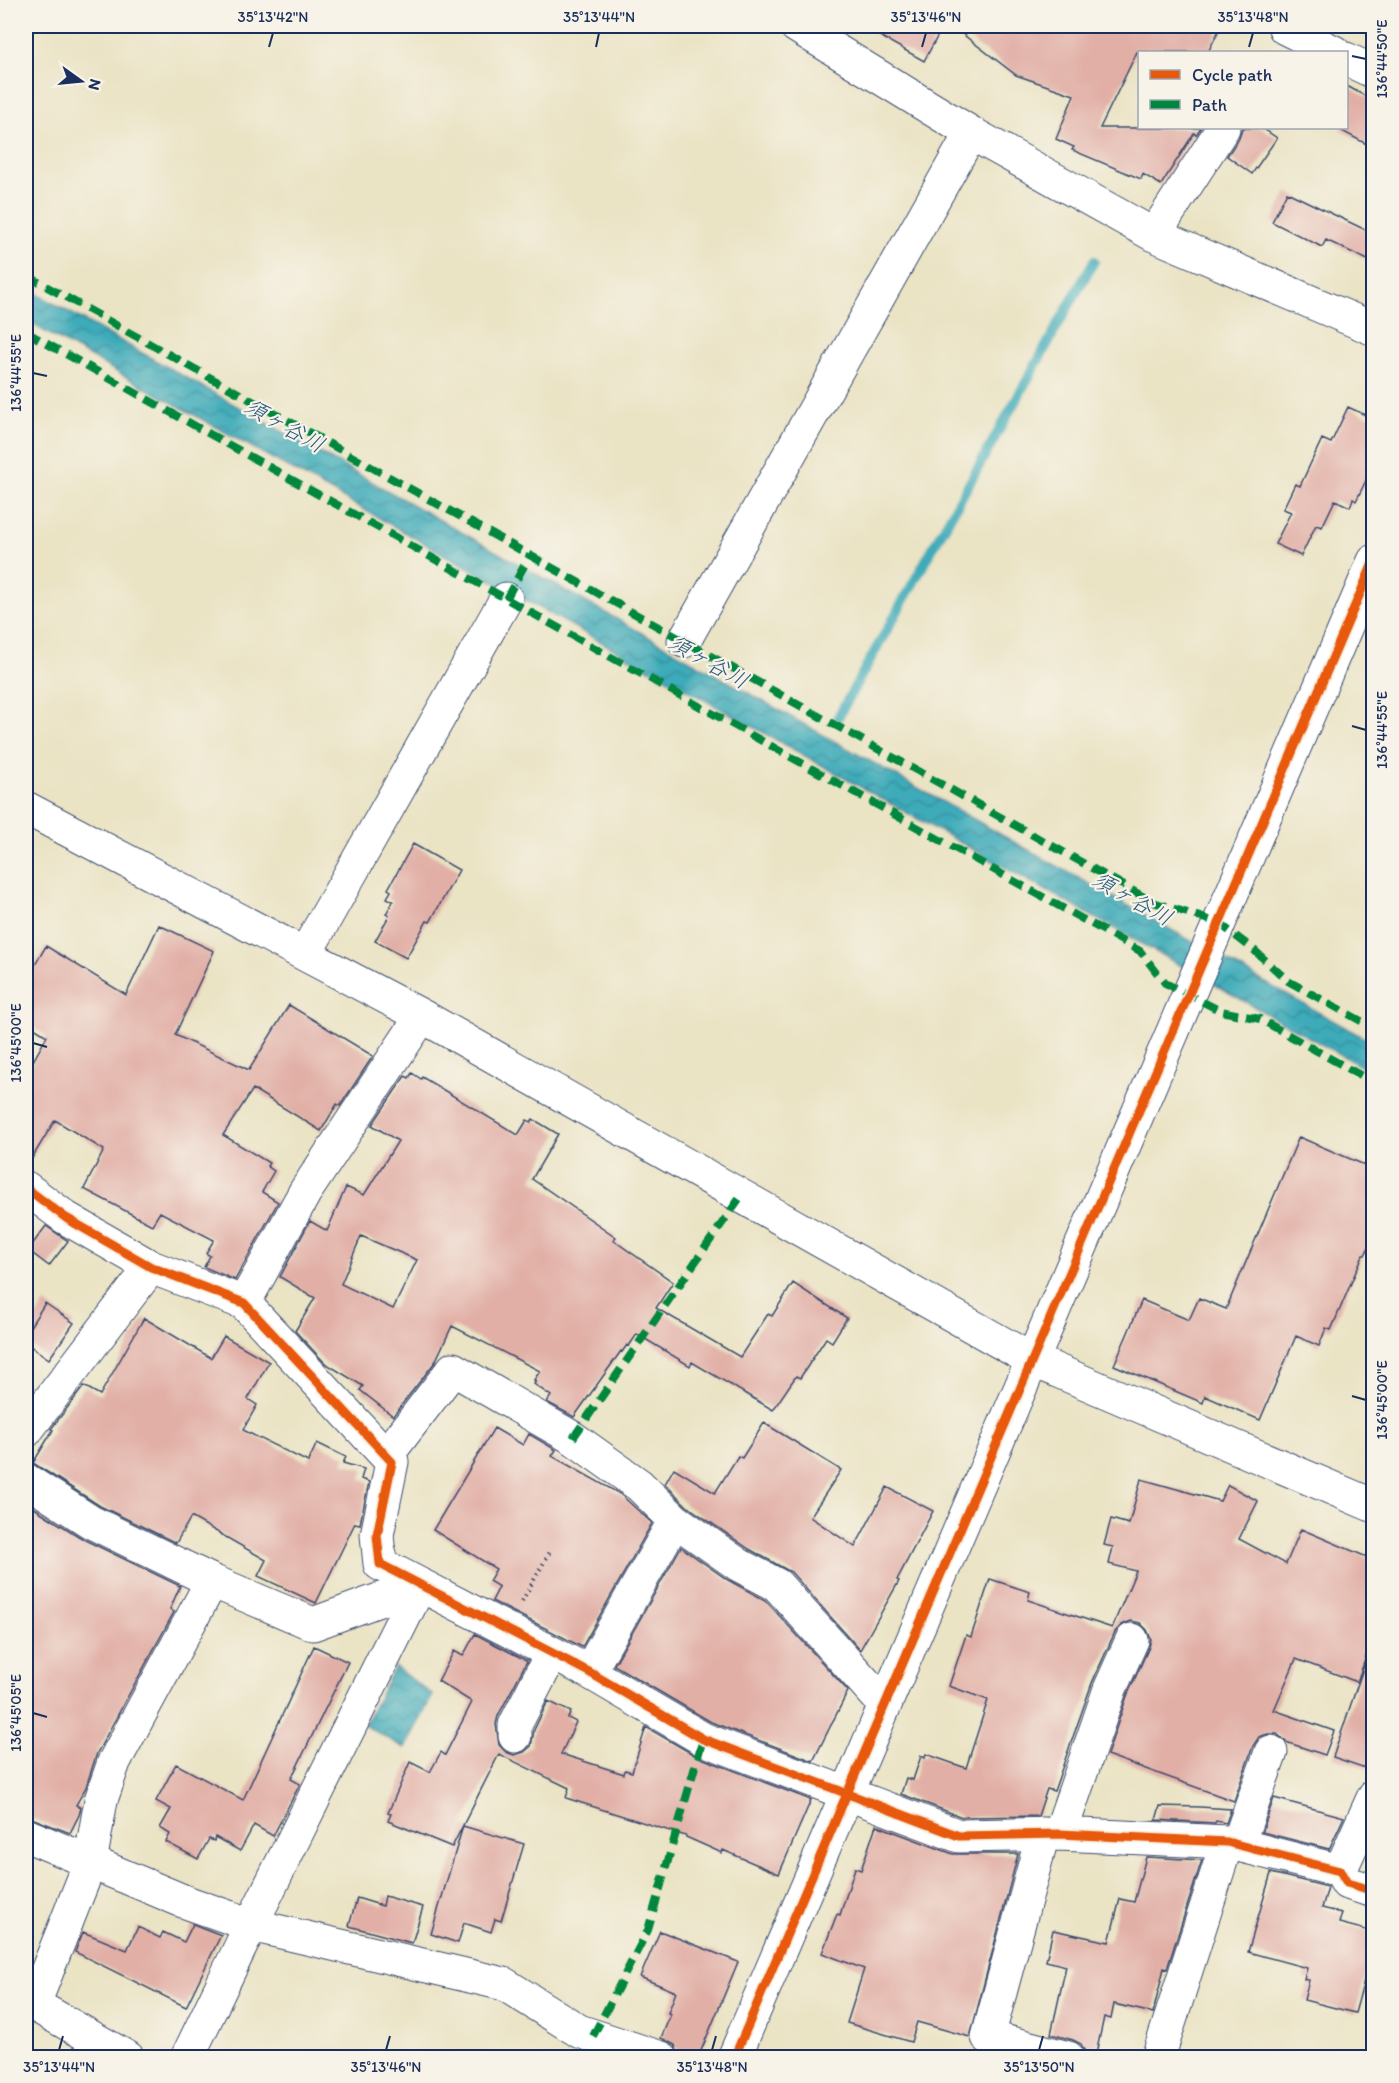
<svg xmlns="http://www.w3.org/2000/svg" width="1399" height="2083" viewBox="0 0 1399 2083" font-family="Itim,'Klee One',sans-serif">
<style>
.water{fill:url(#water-waves);stroke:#2c6d8c;stroke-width:1.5}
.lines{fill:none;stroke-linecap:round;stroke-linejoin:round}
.stream{stroke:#3cabb9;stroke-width:10}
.building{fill:#e1afa6;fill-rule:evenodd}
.minor-casing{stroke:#3a4a6d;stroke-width:35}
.path{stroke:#3a4a6d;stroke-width:4;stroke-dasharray:1.5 4.5;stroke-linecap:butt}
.minor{stroke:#fff;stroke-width:33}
.quiet{stroke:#00873e;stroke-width:8;stroke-dasharray:15 8;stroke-linecap:butt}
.cycleway-casing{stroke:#f7f3e8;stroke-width:13}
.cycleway{stroke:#e8590c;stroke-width:9}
.ticks{fill:none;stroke:#1b2f5e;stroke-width:2}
.labels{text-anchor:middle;stroke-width:4.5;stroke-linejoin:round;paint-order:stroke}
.water-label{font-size:22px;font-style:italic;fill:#275a7e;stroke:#f7f3e8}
.neatline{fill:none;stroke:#1b2f5e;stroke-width:2}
.ticks-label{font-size:15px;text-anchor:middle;fill:#1b2f5e}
</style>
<defs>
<pattern id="water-waves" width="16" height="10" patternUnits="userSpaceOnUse" patternTransform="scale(1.5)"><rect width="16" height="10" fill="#3cabb9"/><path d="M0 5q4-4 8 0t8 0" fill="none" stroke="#328c9a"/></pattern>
</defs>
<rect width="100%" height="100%" fill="#f7f3e8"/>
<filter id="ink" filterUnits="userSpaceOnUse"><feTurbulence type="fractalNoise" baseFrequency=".0167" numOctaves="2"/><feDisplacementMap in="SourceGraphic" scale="12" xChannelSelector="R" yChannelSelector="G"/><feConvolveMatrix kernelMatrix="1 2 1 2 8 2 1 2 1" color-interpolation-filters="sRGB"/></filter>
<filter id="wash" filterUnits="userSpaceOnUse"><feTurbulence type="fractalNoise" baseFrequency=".008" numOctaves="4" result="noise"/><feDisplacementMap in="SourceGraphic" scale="24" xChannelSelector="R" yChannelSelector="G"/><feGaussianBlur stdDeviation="1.35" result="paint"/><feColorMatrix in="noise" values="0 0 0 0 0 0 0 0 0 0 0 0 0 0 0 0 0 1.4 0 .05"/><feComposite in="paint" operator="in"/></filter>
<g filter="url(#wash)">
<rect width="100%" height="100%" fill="#eae3c4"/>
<path class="water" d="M 26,288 L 1373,1043 L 1373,1073 L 26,321 Z
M 395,1667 L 433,1695 L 405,1748 L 364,1725 Z"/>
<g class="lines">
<path class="stream" d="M 838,717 L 1094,261"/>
</g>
<g id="blocks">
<path class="building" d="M 862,26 L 943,26 L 924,61 Z
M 952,26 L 1221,26 L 1208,52 L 1137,52 L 1100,128 L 1201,128 L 1196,135 L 1194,133 L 1161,185 L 1143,174 L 1141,179 L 1072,150 L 1074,147 L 1056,139 L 1074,95 L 1016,75 Z
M 1347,86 L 1374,101 L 1374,148 L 1340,130 L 1341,128 L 1347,128 Z
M 1242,128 L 1262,128 L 1277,138 L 1252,174 L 1227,156 L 1239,138 Z
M 1287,192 L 1374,234 L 1374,263 L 1326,240 L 1322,247 L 1272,222 Z
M 1348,407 L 1374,419 L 1374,464 L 1356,501 L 1353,499 L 1350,507 L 1335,500 L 1322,527 L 1316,525 L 1301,556 L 1275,544 L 1291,512 L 1283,509 L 1295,484 L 1300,486 L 1322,439 L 1331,443 Z
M 413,844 L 459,870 L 430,922 L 427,921 L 406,958 L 375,941 L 389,916 L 386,914 L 393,901 L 387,898 L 391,891 L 388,889 Z
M 159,925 L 214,951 L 175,1035 L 249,1070 L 289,1005 L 373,1056 L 340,1106 L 337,1104 L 321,1131 L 253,1089 L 223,1135 L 269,1163 L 267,1166 L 274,1171 L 262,1192 L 278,1202 L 235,1280 L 204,1267 L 210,1256 L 206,1253 L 214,1240 L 160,1212 L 152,1225 L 84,1189 L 104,1150 L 55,1120 L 26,1168 L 26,1074 L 47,1036 L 26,1023 L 26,980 L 46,946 L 126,995 Z
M 412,1073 L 421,1079 L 422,1077 L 518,1135 L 527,1120 L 531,1122 L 533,1119 L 558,1134 L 532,1179 L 616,1237 L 613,1240 L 673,1282 L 656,1308 L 740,1357 L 768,1314 L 772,1316 L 793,1283 L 847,1318 L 832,1342 L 826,1338 L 800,1378 L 796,1376 L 773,1410 L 692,1362 L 690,1366 L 637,1334 L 629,1346 L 627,1345 L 622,1352 L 621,1351 L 574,1417 L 547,1402 L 551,1396 L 534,1384 L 536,1381 L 534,1380 L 540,1371 L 452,1326 L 435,1362 L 393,1416 L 360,1390 L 363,1386 L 325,1363 L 295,1331 L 315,1298 L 280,1277 L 310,1221 L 327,1231 L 346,1187 L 364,1195 L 398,1141 L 372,1125 L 405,1076 L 409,1078 ZM 361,1236 L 417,1260 L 393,1309 L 341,1284 Z
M 1299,1137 L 1374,1169 L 1374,1236 L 1365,1255 L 1363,1255 L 1331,1330 L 1326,1328 L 1319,1346 L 1296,1336 L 1260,1420 L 1205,1396 L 1203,1403 L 1114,1365 L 1142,1300 L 1189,1320 L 1199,1298 L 1226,1309 Z
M 46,1226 L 68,1241 L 49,1266 L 28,1250 Z
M 45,1303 L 74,1323 L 49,1359 L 26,1343 L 26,1333 Z
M 144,1318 L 211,1358 L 224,1336 L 269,1362 L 248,1399 L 257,1405 L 243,1430 L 308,1462 L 317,1443 L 346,1457 L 343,1463 L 364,1469 L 361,1479 L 369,1482 L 360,1524 L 355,1523 L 316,1603 L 258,1576 L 266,1560 L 191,1517 L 176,1543 L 100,1506 L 33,1463 L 53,1430 L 51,1429 L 84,1386 L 100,1395 Z
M 764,1423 L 841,1470 L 810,1517 L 855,1547 L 887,1487 L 933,1511 L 897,1580 L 899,1581 L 860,1650 L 791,1572 L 749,1549 L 687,1506 L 665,1484 L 674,1468 L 715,1493 L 738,1456 L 742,1458 Z
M 494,1428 L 523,1445 L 529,1434 L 556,1450 L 552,1456 L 620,1494 L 652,1523 L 582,1647 L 492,1601 L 499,1587 L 489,1581 L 496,1569 L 433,1530 Z
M 1141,1479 L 1220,1501 L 1228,1485 L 1258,1501 L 1239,1539 L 1286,1564 L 1301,1529 L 1374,1560 L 1374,1635 L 1357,1682 L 1296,1659 L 1274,1710 L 1334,1731 L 1325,1755 L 1286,1742 L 1277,1734 L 1268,1734 L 1259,1737 L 1253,1746 L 1234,1801 L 1107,1755 L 1127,1696 L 1149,1647 L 1151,1639 L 1147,1630 L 1140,1623 L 1131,1621 L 1122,1625 L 1115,1632 L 1092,1683 L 1054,1791 L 1047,1789 L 1038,1816 L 962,1817 L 901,1794 L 906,1778 L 913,1780 L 921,1756 L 925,1758 L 926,1754 L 966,1768 L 988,1700 L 949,1686 L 966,1635 L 971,1637 L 990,1579 L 1030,1592 L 1028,1600 L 1112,1628 L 1136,1571 L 1109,1564 L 1113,1547 L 1104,1545 L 1111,1519 L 1129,1524 Z
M 31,1506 L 83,1539 L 180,1586 L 170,1609 L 174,1612 L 97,1753 L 86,1787 L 76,1805 L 81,1808 L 79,1815 L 70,1833 L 26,1816 L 26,1514 Z
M 681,1547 L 728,1580 L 765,1600 L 848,1691 L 813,1761 L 711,1722 L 614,1665 Z
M 475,1634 L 527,1661 L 498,1716 L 496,1724 L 499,1745 L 506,1752 L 514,1755 L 524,1752 L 531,1746 L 534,1730 L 548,1701 L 571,1712 L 568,1718 L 576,1722 L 561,1754 L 624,1774 L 625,1770 L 632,1772 L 646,1727 L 696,1756 L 811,1800 L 779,1874 L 723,1850 L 722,1853 L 686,1837 L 686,1836 L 566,1798 L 569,1788 L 499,1754 L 452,1847 L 388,1821 L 391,1814 L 388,1813 L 410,1762 L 430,1772 L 441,1752 L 445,1755 L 472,1702 L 438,1681 L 454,1651 L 463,1656 Z
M 314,1646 L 348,1662 L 291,1779 L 300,1784 L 273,1836 L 254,1825 L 240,1851 L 215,1837 L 214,1841 L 209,1839 L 198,1859 L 166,1842 L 170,1834 L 160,1828 L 171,1809 L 156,1801 L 176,1764 L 243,1800 Z
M 1369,1651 L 1374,1652 L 1374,1771 L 1333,1757 Z
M 1274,1798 L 1344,1817 L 1329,1849 L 1262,1832 Z
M 1160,1806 L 1200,1807 L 1231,1809 L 1226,1823 L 1216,1821 L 1215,1823 L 1156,1820 Z
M 876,1825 L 953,1854 L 1018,1854 L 970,2037 L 917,2022 L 911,2042 L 847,2023 L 864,1969 L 822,1953 L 837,1914 L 840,1915 L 855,1868 L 861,1870 Z
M 463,1826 L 524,1844 L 501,1921 L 495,1919 L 491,1932 L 464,1923 L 458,1943 L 431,1934 Z
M 1146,1857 L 1202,1860 L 1167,1969 L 1164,1968 L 1153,2013 L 1114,2004 L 1111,2019 L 1104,2017 L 1096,2054 L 1085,2052 L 1081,2044 L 1073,2040 L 1051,2034 L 1066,1966 L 1046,1961 L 1053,1930 L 1109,1942 L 1120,1899 L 1134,1902 Z
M 1271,1873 L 1328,1887 L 1322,1908 L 1342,1913 L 1339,1923 L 1374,1932 L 1374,1945 L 1355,2013 L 1304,2000 L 1309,1980 L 1304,1979 L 1307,1968 L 1248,1952 Z
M 385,1896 L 423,1907 L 412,1943 L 349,1926 L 357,1898 L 383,1906 Z
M 193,1924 L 221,1935 L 186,2007 L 75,1952 L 83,1932 L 127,1950 L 138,1927 L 160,1938 L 163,1932 L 184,1942 Z
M 660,1931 L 738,1962 L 698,2058 L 679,2058 L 675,2045 L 661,2038 L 671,2014 L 668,2013 L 676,1992 L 640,1977 Z"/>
</g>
</g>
<g filter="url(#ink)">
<use href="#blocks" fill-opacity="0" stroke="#3a4a6d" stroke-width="1.5"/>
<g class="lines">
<defs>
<path id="minor" d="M 796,26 L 971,133 L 1154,235 L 1374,329
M 1285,28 L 1334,52
M 1346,59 L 1374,72
M 1154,235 L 1223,128
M 684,641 L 971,133
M 26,808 L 422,1016 L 1032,1360 L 1374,1506
M 305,954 L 506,599
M 26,1188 L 66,1218 L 151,1267 L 244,1303 L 392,1462 L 377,1535 L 380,1564 L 589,1672 L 703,1739 L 959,1836 L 1060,1834 L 1227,1842 L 1340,1871 L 1347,1883 L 1374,1891
M 244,1303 L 305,1192 L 422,1016
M 26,1431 L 151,1267
M 387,1455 L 453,1369 L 573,1438 L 639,1485 L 675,1520 L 739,1565 L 777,1585 L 885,1705
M 26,1480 L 91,1522 L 212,1581 L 313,1624 L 420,1585
M 589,1672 L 675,1520
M 515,1736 L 515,1725 L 552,1653
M 1043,1834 L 988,2037 L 1068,2058
M 1060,1834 L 1110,1689 L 1132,1640
M 26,1835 L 183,1901 L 251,1925 L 504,1984 L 579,2031 L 661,2058
M 1238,1844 L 1271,1752
M 1340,1871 L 1374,1796
M 26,2000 L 128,2058
M 34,2004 L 90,1863 L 101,1800 L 114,1762 L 212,1581
M 187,2058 L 251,1925 L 420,1585
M 734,2058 L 1374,561
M 1158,2058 L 1227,1842"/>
</defs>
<use href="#minor" class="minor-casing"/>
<path class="path" d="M 522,1601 L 551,1550"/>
<use href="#minor" class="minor"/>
<path class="quiet" d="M 26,275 L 1153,902 L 1219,923 L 1254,950 L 1288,981 L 1374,1028
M 26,332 L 1140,951 L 1165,983 L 1221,1011 L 1260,1019 L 1374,1083
M 506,599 L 530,555
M 573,1438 L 741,1196
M 593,2036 L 648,1930 L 703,1739"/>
<defs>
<path id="cycleway" d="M 26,1188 L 66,1218 L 151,1267 L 244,1303 L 392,1462 L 377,1535 L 380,1564 L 589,1672 L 703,1739 L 959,1836 L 1060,1834 L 1227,1842 L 1340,1871 L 1347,1883 L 1374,1891
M 734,2058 L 1374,561"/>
</defs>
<use href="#cycleway" class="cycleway-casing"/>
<use href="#cycleway" class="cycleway"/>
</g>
</g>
<path class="ticks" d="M 269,47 L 273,33M 596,47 L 599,33M 922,47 L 926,33M 1249,47 L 1253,33M 1352,56 L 1366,59M 33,373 L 47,376M 1352,726 L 1366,730M 33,1043 L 47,1047M 1352,1396 L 1366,1400M 33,1713 L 47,1717M 59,2050 L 63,2036M 386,2050 L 390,2036M 712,2050 L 716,2036M 1039,2050 L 1043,2036"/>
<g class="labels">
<g class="water-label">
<text transform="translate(285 425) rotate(29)" y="8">須ヶ谷川</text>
<text transform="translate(709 661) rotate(29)" y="8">須ヶ谷川</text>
<text transform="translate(1133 898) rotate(29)" y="8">須ヶ谷川</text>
</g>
</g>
<rect width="1399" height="2083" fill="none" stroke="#f7f3e8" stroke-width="66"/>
<rect x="1138" y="51" width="210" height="78" fill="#f7f3e8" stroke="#9fa5b1" stroke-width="1.5"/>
<rect x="1150" y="70" width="30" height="9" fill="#e8590c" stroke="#9fa5b1" stroke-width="1.5"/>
<text x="1192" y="81" font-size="18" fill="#1b2f5e">Cycle path</text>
<rect x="1150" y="100" width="30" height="9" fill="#00873e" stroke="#9fa5b1" stroke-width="1.5"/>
<text x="1192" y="111" font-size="18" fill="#1b2f5e">Path</text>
<g transform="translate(81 81) rotate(105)" stroke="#f7f3e8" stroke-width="4.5" paint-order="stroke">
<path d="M0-4.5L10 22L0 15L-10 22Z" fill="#1b2f5e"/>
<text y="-9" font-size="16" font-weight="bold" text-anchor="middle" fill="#1b2f5e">N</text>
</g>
<rect x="33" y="33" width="1333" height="2017" class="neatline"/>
<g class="ticks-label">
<text x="273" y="22">35°13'42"N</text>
<text x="599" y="22">35°13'44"N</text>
<text x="926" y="22">35°13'46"N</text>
<text x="1253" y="22">35°13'48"N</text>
<text transform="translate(1382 59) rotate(-90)" y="5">136°44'50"E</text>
<text transform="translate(16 373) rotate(-90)" y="5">136°44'55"E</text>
<text transform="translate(1382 730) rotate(-90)" y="5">136°44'55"E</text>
<text transform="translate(16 1043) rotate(-90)" y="5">136°45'00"E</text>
<text transform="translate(1382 1400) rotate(-90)" y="5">136°45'00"E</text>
<text transform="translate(16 1713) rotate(-90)" y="5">136°45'05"E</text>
<text x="59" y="2072">35°13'44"N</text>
<text x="386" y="2072">35°13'46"N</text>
<text x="712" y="2072">35°13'48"N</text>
<text x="1039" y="2072">35°13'50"N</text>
</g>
</svg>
